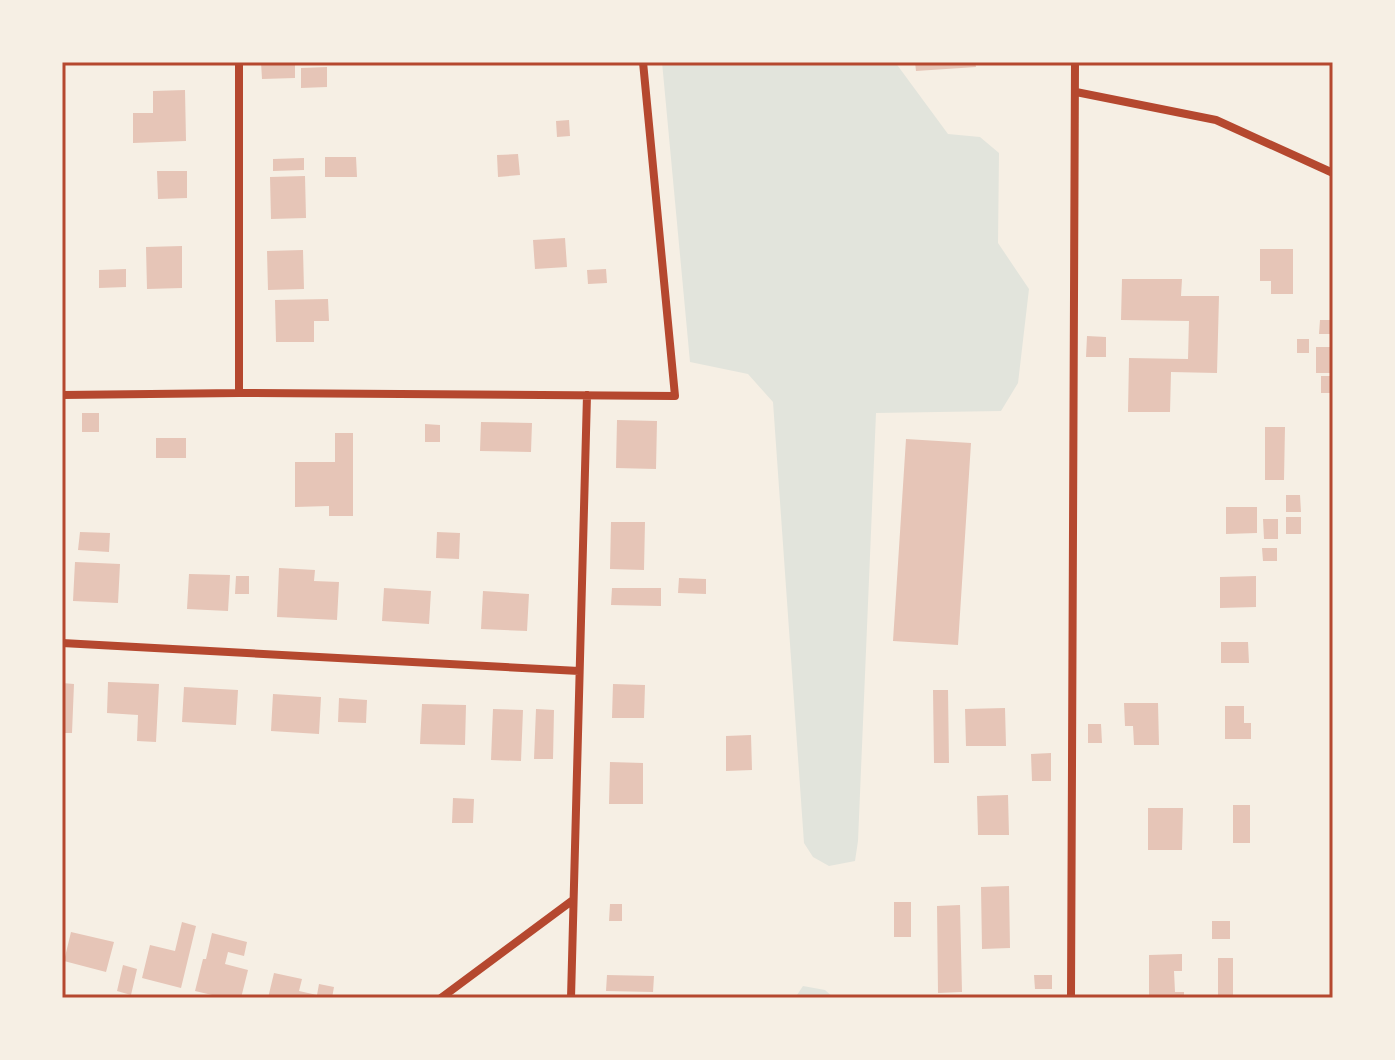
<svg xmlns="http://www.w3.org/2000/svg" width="1395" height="1060" viewBox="0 0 1395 1060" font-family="'DM Sans',sans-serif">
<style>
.green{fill:#e2e4dc}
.building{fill:#e6c5b7}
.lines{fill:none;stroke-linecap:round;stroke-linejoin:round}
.minor{stroke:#b5482f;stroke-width:8}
.neatline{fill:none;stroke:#b5482f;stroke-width:3}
</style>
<rect width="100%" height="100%" fill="#f6efe4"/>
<path class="green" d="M 662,62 L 895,62 L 948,134 L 980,137 L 999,153 L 998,243 L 1029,289 L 1018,383 L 1001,411 L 876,413 L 858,841 L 855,861 L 829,866 L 813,857 L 804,843 L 773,402 L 748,374 L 690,362 Z
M 803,986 L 825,990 L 834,998 L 795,998 Z"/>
<path class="building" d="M 261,62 L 295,62 L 295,78 L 262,79 Z
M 915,62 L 975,62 L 976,67 L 916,71 Z
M 327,67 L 327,87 L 301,88 L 301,68 Z
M 185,90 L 186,141 L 133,143 L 133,113 L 153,113 L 153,91 Z
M 569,120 L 570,136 L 557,137 L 556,121 Z
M 518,154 L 520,175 L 498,177 L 497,155 Z
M 325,157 L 356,157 L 357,177 L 325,177 Z
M 304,158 L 304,170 L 273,171 L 273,159 Z
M 157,171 L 187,171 L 187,198 L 158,199 Z
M 305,176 L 306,218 L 271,219 L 270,177 Z
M 565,238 L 567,267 L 535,269 L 533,240 Z
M 182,246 L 182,288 L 147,289 L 146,247 Z
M 1260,249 L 1293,249 L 1293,294 L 1271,294 L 1271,281 L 1260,281 Z
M 303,250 L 304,289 L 268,290 L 267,251 Z
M 126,269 L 126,287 L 99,288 L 99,270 Z
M 606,269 L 607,283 L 588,284 L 587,270 Z
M 1122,279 L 1182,279 L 1181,296 L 1219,296 L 1217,373 L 1171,372 L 1170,412 L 1128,412 L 1129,358 L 1188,359 L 1189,321 L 1121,320 Z
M 328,299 L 329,321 L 314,321 L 314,342 L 276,342 L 275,300 Z
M 1320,320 L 1333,320 L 1333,334 L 1319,334 Z
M 1087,336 L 1106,337 L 1106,357 L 1086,357 Z
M 1297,339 L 1309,339 L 1309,353 L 1297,353 Z
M 1316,347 L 1333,347 L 1333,373 L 1316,373 Z
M 1321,376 L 1331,376 L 1331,393 L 1321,393 Z
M 82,413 L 99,413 L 99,432 L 82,432 Z
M 617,420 L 657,421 L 656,469 L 616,468 Z
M 481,422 L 532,423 L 531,452 L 480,451 Z
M 425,424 L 440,425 L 440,442 L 425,442 Z
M 1265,427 L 1285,427 L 1284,480 L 1265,480 Z
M 335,433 L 353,433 L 353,516 L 329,516 L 329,506 L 295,507 L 295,462 L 335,462 Z
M 156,438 L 186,438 L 186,458 L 156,458 Z
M 906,439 L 971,443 L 958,645 L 893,641 Z
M 1286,495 L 1300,495 L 1301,512 L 1286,512 Z
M 1226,507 L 1257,507 L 1257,533 L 1226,534 Z
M 1286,517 L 1301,517 L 1301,534 L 1286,534 Z
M 1263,519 L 1278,519 L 1278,539 L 1264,539 Z
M 611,522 L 645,522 L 644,570 L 610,569 Z
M 80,532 L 110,533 L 109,552 L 78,550 Z
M 437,532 L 460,533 L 459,559 L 436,558 Z
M 1262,548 L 1277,548 L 1277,561 L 1263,561 Z
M 75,562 L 120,564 L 118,603 L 73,601 Z
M 279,568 L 315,570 L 314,581 L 339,582 L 337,620 L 277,617 Z
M 189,574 L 230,575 L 228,611 L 187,609 Z
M 236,576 L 249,576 L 249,594 L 235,594 Z
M 1256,576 L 1256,607 L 1220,608 L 1220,577 Z
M 679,578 L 706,579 L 706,594 L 678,593 Z
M 384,588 L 431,591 L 429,624 L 382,621 Z
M 612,588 L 661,588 L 661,606 L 611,605 Z
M 483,591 L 529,594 L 527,631 L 481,629 Z
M 1221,642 L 1248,642 L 1249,663 L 1221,663 Z
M 108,682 L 159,684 L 156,742 L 137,741 L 138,715 L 107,713 Z
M 62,683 L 74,684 L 72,733 L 62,733 Z
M 613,684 L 645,685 L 644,718 L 612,718 Z
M 184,687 L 238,690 L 236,725 L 182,722 Z
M 933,690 L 948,690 L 949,763 L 934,763 Z
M 273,694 L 321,697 L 319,734 L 271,731 Z
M 339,698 L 367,700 L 366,723 L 338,722 Z
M 1124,703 L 1158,703 L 1159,745 L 1134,745 L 1133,726 L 1125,726 Z
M 422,704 L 466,705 L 465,745 L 420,744 Z
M 1225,706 L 1244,706 L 1244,723 L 1251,723 L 1251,739 L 1225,739 Z
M 1005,708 L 1006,746 L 966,746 L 965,709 Z
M 493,709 L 523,710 L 521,761 L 491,760 Z
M 536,709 L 554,710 L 553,759 L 534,759 Z
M 1088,724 L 1101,724 L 1102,743 L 1088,743 Z
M 751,735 L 752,770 L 726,771 L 726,736 Z
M 1051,753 L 1051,781 L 1032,781 L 1031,754 Z
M 610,762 L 643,763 L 643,804 L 609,804 Z
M 1008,795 L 1009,835 L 978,835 L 977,796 Z
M 453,798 L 474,799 L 473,823 L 452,823 Z
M 1233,805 L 1250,805 L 1250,843 L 1233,843 Z
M 1148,808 L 1183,808 L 1182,850 L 1148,850 Z
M 1009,886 L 1010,948 L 982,949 L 981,887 Z
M 894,902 L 911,902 L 911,937 L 894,937 Z
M 610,904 L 622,904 L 622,921 L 609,921 Z
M 960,905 L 962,992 L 938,993 L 937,906 Z
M 1212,921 L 1230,921 L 1230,939 L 1212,939 Z
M 182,922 L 196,926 L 181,988 L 142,978 L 150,945 L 175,951 Z
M 71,932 L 114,942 L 106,972 L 64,961 Z
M 212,933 L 247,942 L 244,956 L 228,952 L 225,964 L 248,970 L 241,998 L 225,998 L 195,991 L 203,959 L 206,959 Z
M 1182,954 L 1182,971 L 1174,971 L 1175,992 L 1184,992 L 1184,998 L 1149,998 L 1149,955 Z
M 1218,958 L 1233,958 L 1233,998 L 1218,998 Z
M 123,965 L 137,969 L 131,995 L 117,991 Z
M 274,973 L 302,979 L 299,991 L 317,995 L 319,984 L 334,987 L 332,998 L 268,998 Z
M 607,975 L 654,976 L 653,992 L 606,991 Z
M 1034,975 L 1052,975 L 1052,989 L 1035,989 Z"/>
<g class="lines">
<path class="minor" d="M 239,62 L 239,393
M 1076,92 L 1216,120 L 1333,173
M 62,395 L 239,393 L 675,396 L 643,62
M 62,643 L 579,671
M 441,998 L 573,900
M 571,998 L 587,395
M 1071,998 L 1075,62"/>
</g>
<rect width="1395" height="1060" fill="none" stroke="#f6efe4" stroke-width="128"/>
<rect x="64" y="64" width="1267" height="932" class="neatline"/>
</svg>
